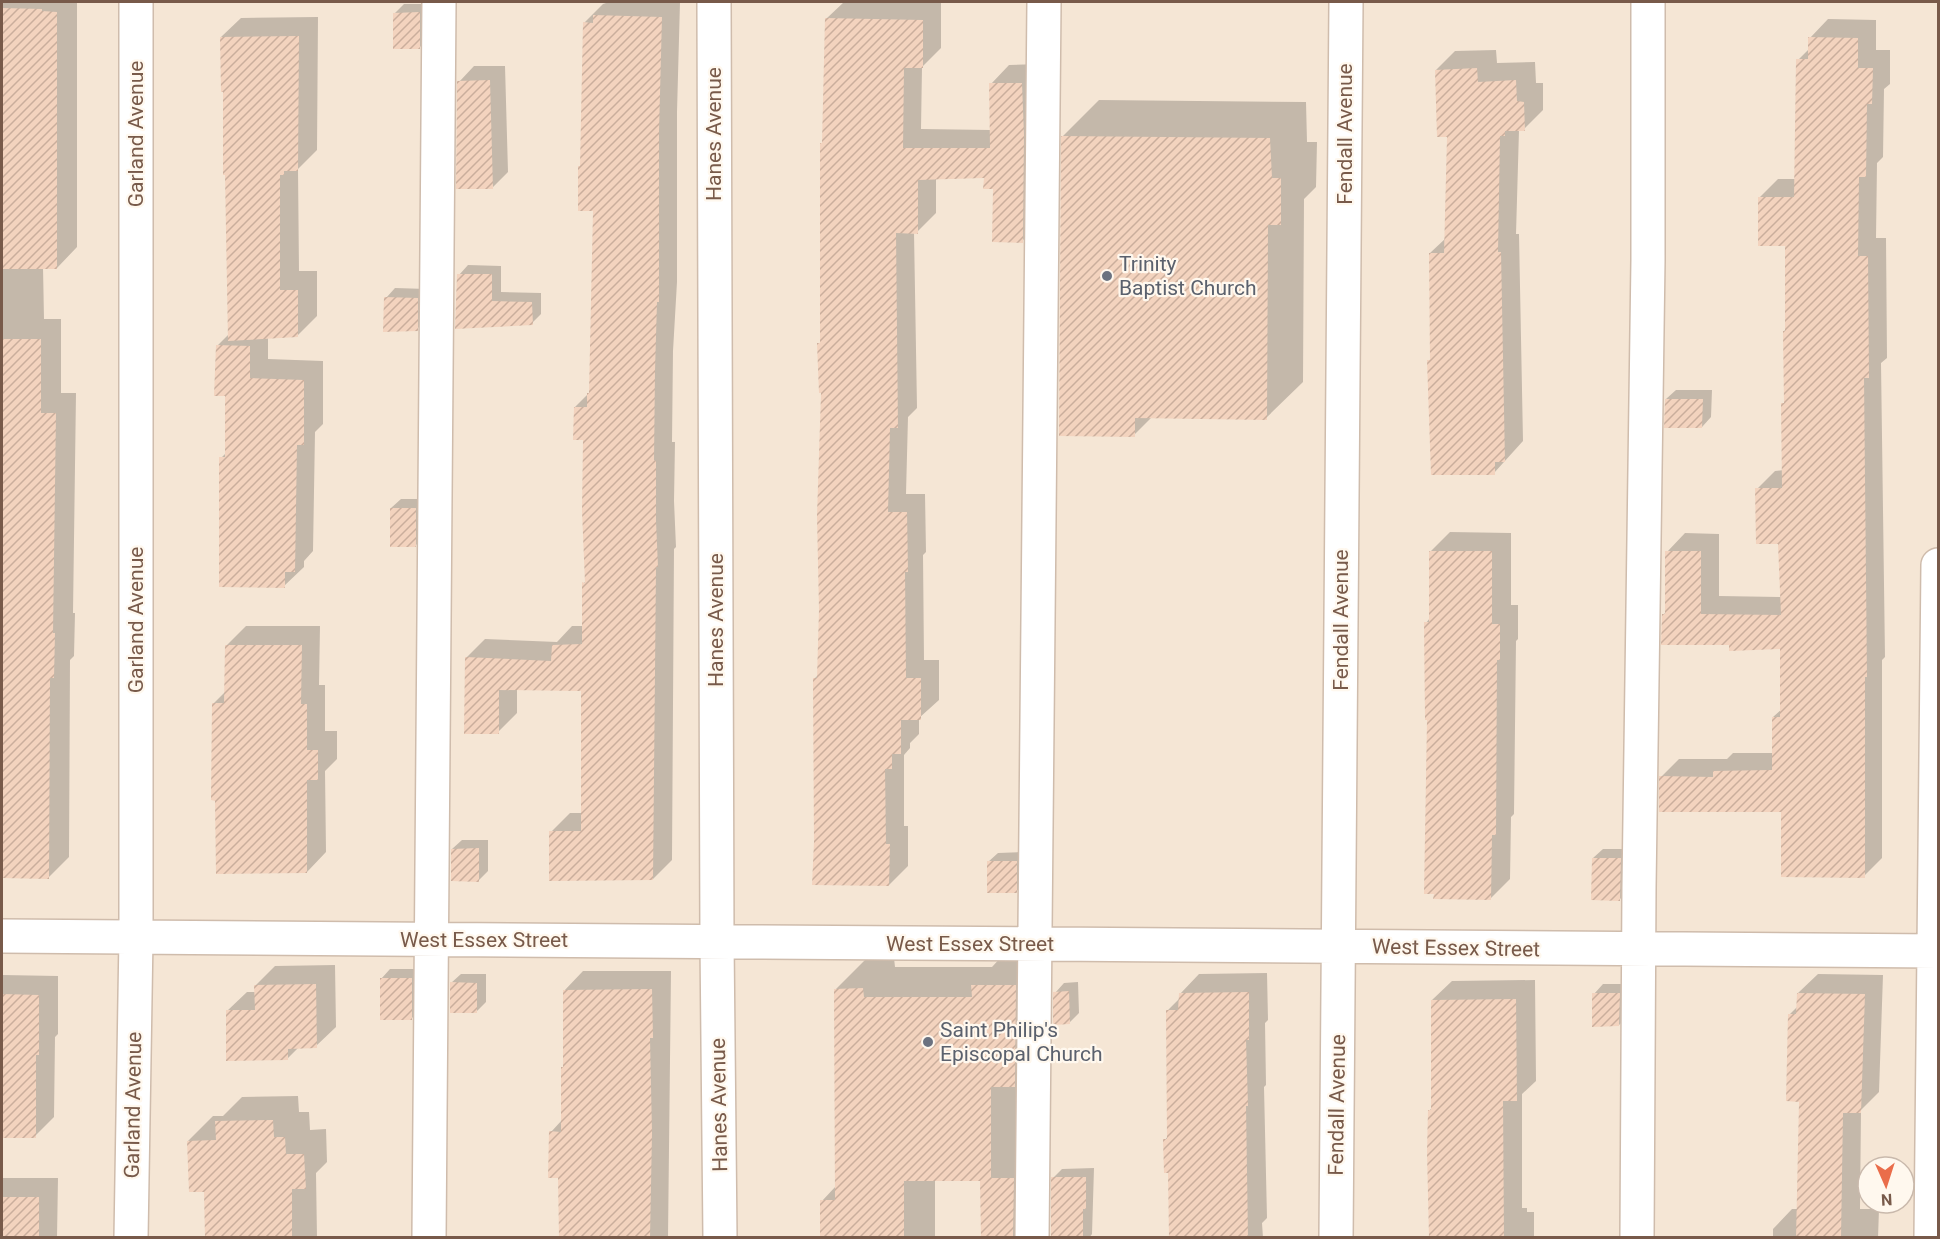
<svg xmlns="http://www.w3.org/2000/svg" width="1940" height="1239" viewBox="0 0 1940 1239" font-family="Roboto,sans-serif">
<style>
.residential{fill:#f5e6d5;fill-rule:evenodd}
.shadow{fill:#0003}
.building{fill:url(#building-hatch)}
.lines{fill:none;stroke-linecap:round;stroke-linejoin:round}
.minor-casing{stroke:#cfbcac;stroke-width:36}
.minor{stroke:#fff;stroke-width:33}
.worship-dot{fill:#6b7280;stroke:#fff8ee;stroke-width:2}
.labels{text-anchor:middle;stroke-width:4.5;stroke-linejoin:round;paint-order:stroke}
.street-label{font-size:21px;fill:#785a4a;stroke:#fff8ee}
.worship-label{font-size:21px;fill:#5b616d;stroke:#fff8ee;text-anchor:start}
</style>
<defs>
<pattern id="building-hatch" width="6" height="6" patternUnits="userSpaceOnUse" patternTransform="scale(1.5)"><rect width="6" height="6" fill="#f3d3be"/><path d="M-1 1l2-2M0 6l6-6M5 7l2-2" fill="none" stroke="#caae9c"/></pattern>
</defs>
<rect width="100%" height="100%" fill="#fdf4e7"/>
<path class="residential" d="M 2,2 L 1938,2 L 1938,1237 L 2,1238 ZM 1868,1167 L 1904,1167 L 1904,1203 L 1868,1203 Z"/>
<path class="shadow" d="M 2,2 L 77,2 L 77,247 L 57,268 L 43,267 L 44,319 L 61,319 L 61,393 L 76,393 L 73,613 L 75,613 L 74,656 L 70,660 L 69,857 L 48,878 L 2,877 Z
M 609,2 L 680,2 L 677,112 L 677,282 L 673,351 L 672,442 L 675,442 L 674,501 L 676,547 L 674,549 L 672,860 L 653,879 L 551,832 L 570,813 L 582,813 L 582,690 L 517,689 L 517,713 L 498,732 L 466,658 L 485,639 L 557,642 L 572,626 L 584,626 L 584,583 L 586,581 L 585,439 L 575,407 L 591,391 L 595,210 L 584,23 L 603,4 Z
M 844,2 L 941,2 L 941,48 L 922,67 L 921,129 L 991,130 L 991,84 L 1009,65 L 1040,64 L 1041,223 L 1022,241 L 995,188 L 986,176 L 936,178 L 936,213 L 917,232 L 914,232 L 917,408 L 908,417 L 906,494 L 925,494 L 926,552 L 923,555 L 924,660 L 939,660 L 939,700 L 919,718 L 919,734 L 910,743 L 910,748 L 904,755 L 904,826 L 908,826 L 908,866 L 889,885 L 815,842 L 814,679 L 819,674 L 822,392 L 819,344 L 821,341 L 826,19 Z
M 404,4 L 429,4 L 429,38 L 419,48 L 395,13 Z
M 318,17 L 317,150 L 298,169 L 299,271 L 317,271 L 317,316 L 298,335 L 268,337 L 268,359 L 323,361 L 323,424 L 315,432 L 313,551 L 304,561 L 304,567 L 284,586 L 221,458 L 227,452 L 226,395 L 217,346 L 229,334 L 225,90 L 221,37 L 241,18 Z
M 1828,19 L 1876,20 L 1876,50 L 1890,50 L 1890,84 L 1884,89 L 1883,157 L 1877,163 L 1876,238 L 1886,238 L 1887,358 L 1881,363 L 1885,657 L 1882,660 L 1882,858 L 1864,876 L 1783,810 L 1661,777 L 1679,759 L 1727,759 L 1733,753 L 1774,753 L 1773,717 L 1782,709 L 1781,647 L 1730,644 L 1663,615 L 1667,611 L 1667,552 L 1685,533 L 1719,534 L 1719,596 L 1781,597 L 1780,542 L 1757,489 L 1775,471 L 1784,470 L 1783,404 L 1786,401 L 1784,331 L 1786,329 L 1787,245 L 1760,197 L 1778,179 L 1796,179 L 1798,60 L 1810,48 L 1810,38 Z
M 1496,50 L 1497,63 L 1535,62 L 1536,83 L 1543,83 L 1543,110 L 1524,129 L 1519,130 L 1516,234 L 1519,234 L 1523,441 L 1494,473 L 1429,361 L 1431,358 L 1430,253 L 1446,238 L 1449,136 L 1436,70 L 1455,51 Z
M 474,66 L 505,66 L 508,172 L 493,187 L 459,82 Z
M 1099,100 L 1306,102 L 1307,142 L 1317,142 L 1316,187 L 1304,199 L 1303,382 L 1266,418 L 1152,417 L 1134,435 L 1063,136 Z
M 468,265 L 501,266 L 501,292 L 541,293 L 541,314 L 532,323 L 457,327 L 459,275 Z
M 395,288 L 427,289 L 426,320 L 417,329 L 386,298 Z
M 1676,390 L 1712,390 L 1711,417 L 1702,427 L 1666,399 Z
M 401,499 L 425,499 L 425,536 L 415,546 L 391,508 Z
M 1450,532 L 1511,533 L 1511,605 L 1518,605 L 1518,639 L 1516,641 L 1514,814 L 1511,817 L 1510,879 L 1491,898 L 1429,718 L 1426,623 L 1430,618 L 1430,552 Z
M 246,626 L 320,626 L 319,685 L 325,685 L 325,731 L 337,731 L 337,759 L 325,771 L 326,852 L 307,872 L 214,703 L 226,691 L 227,645 Z
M 462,840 L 488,840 L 488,871 L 479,880 L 452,849 Z
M 1603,849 L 1629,849 L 1629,890 L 1620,899 L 1593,858 Z
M 1026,852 L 1025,882 L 1016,892 L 988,862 L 998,853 Z
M 1004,954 L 1047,954 L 1034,1238 L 982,1238 L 982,1179 L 935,1180 L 935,1237 L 937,1238 L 821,1238 L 822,1201 L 836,1186 L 836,989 L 867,958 L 894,958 L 895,967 L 992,967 Z
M 335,965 L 336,1027 L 316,1046 L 299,1047 L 287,1059 L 227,1011 L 247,992 L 256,992 L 256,985 L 275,966 Z
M 390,969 L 421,969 L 421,1009 L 411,1019 L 381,979 Z
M 583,971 L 671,971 L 668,1238 L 561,1238 L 560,1177 L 551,1132 L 562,1120 L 562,1068 L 565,1065 L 564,991 Z
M 1267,973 L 1268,1020 L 1265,1023 L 1266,1085 L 1264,1087 L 1267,1218 L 1262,1223 L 1263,1238 L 1170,1238 L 1170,1171 L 1165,1140 L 1168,1136 L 1168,1010 L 1180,998 L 1180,994 L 1199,974 Z
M 461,974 L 486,974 L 486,1002 L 477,1011 L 451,983 Z
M 1818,974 L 1883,975 L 1879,1092 L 1861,1110 L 1860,1209 L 1879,1209 L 1878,1238 L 1773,1238 L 1773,1229 L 1792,1209 L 1798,1209 L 1800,1100 L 1789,1015 L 1798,1006 L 1798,993 Z
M 2,975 L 58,976 L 58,1034 L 55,1037 L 54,1117 L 35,1136 L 2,1136 Z
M 1535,980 L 1536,1081 L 1522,1094 L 1522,1208 L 1527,1208 L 1527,1212 L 1534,1212 L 1534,1238 L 1430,1238 L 1429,1111 L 1433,1107 L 1432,1000 L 1452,981 Z
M 1078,982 L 1079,1013 L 1069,1023 L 1055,993 L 1064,983 Z
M 1603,984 L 1628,984 L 1628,1016 L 1619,1025 L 1594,994 Z
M 298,1096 L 299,1112 L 309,1112 L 310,1130 L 326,1129 L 327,1162 L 316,1173 L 317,1238 L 206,1238 L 206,1190 L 188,1141 L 213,1116 L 223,1116 L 242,1097 Z
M 1094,1168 L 1092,1234 L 1089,1238 L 1052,1238 L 1053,1178 L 1062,1169 Z
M 2,1178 L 58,1178 L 57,1237 L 73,1238 L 2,1238 Z"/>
<path class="building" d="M 2,8 L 42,9 L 42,11 L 57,12 L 57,269 L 2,269 Z
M 420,12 L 420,49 L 393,49 L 393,13 Z
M 593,15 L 662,17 L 659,132 L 659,302 L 657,302 L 655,371 L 654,460 L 656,461 L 656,521 L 658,567 L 656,567 L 653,880 L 549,881 L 549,831 L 581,831 L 581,691 L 499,690 L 499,734 L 464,734 L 465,657 L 551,661 L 552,645 L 582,644 L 582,582 L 585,583 L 582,511 L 583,440 L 573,440 L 574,407 L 587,407 L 587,393 L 589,393 L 593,211 L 578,211 L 578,166 L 580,166 L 583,22 L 593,23 Z
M 825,18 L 923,20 L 923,68 L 904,68 L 903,148 L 990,148 L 989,83 L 1022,83 L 1024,135 L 1023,243 L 992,242 L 993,189 L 983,189 L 984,178 L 918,180 L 918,234 L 896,233 L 898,428 L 890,428 L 888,512 L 907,512 L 908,572 L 905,572 L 906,678 L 921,678 L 921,720 L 901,720 L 901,754 L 892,754 L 892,769 L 885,769 L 886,844 L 890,844 L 889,886 L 812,885 L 814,842 L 813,678 L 817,678 L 819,610 L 817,516 L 821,393 L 819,393 L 817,343 L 820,343 L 820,143 L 822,143 Z
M 299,36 L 298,171 L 284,171 L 284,175 L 280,175 L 280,290 L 298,290 L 298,337 L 228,341 L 225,175 L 223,175 L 223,92 L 221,92 L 220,37 Z
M 1808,37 L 1858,38 L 1858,68 L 1873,68 L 1872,104 L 1867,104 L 1866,177 L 1859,177 L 1858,256 L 1868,256 L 1869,378 L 1864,378 L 1867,677 L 1865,677 L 1865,878 L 1781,877 L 1781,812 L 1659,812 L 1659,776 L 1713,777 L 1713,771 L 1772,770 L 1772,717 L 1780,717 L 1780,649 L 1729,651 L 1729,645 L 1661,645 L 1662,614 L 1665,614 L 1665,551 L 1701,551 L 1701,614 L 1781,615 L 1778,544 L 1756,544 L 1755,488 L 1782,488 L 1781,403 L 1784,403 L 1783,331 L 1785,331 L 1785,246 L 1758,246 L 1758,197 L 1794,197 L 1796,59 L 1808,59 Z
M 1477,68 L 1478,82 L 1516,80 L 1517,101 L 1524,102 L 1525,131 L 1505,131 L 1505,136 L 1500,136 L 1498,252 L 1501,252 L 1505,462 L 1495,462 L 1495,475 L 1431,475 L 1427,360 L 1430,360 L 1429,253 L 1444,253 L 1447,137 L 1437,137 L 1435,70 Z
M 490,80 L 493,189 L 456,189 L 457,81 Z
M 1061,136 L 1270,138 L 1272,178 L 1281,178 L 1281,225 L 1268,225 L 1267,420 L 1135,418 L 1135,437 L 1059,436 Z
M 457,274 L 492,274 L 492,301 L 532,302 L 533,325 L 455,329 Z
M 384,297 L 418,298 L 418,331 L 383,332 Z
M 2,339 L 41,339 L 41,413 L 56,413 L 53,633 L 55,633 L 54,678 L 50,678 L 49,879 L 2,878 Z
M 216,345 L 250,346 L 250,378 L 304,380 L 304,445 L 297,445 L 295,572 L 285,572 L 285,588 L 219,587 L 219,457 L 225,457 L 225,396 L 214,396 Z
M 1665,399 L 1703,399 L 1702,428 L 1664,428 Z
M 390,508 L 416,508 L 416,547 L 390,547 Z
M 1429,551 L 1492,551 L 1492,624 L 1500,624 L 1500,660 L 1497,660 L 1496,835 L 1492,835 L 1491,900 L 1433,899 L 1434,894 L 1424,894 L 1427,720 L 1425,720 L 1424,622 L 1429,622 Z
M 225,645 L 302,645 L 301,704 L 307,704 L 307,750 L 318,750 L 318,780 L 307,780 L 307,873 L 216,874 L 215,801 L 211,800 L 212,703 L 224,703 Z
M 479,848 L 479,882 L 451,881 L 451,849 Z
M 1592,858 L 1621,858 L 1620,901 L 1591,900 Z
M 987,861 L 1017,861 L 1017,893 L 987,893 Z
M 380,978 L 412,978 L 412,1020 L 380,1020 Z
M 450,982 L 477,983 L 477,1013 L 450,1013 Z
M 316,984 L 317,1048 L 288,1049 L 288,1060 L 226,1061 L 226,1010 L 255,1010 L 254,985 Z
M 971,985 L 1016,985 L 1015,1087 L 991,1087 L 991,1178 L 1014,1178 L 1013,1238 L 981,1238 L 980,1181 L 904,1181 L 904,1238 L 820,1238 L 820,1200 L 835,1200 L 834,989 L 863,988 L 864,997 L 972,997 Z
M 652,989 L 653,1038 L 650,1038 L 652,1133 L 650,1238 L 559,1238 L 558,1178 L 548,1178 L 549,1131 L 561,1132 L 561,1067 L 563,1067 L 563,990 Z
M 1069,991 L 1070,1024 L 1053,1025 L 1053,992 Z
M 1249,992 L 1249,1040 L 1246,1040 L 1248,1106 L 1246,1106 L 1248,1238 L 1169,1238 L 1168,1173 L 1164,1173 L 1163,1139 L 1167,1139 L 1166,1010 L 1178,1010 L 1179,993 Z
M 1592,993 L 1620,993 L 1619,1026 L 1592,1027 Z
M 1797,993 L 1865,994 L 1861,1113 L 1843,1113 L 1841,1238 L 1796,1238 L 1799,1102 L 1786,1101 L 1788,1014 L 1796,1014 Z
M 2,994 L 39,995 L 39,1055 L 36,1055 L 36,1138 L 2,1138 Z
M 1516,999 L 1517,1101 L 1503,1101 L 1504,1238 L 1429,1238 L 1427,1152 L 1428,1110 L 1431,1110 L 1431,1000 Z
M 273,1120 L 274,1137 L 285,1137 L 286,1154 L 304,1154 L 306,1189 L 292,1189 L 292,1238 L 205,1238 L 204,1192 L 189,1192 L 187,1141 L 216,1140 L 215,1121 Z
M 1051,1177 L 1086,1177 L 1086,1209 L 1083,1209 L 1083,1238 L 1051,1238 Z
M 2,1197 L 39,1197 L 39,1238 L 2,1238 Z"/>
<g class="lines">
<defs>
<path id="minor" d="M 714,2 L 717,942 L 720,1238
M 2,936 L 1938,951
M 131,1238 L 136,937 L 136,2
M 429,1238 L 439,2
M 1032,1238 L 1044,2
M 1336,1238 L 1346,2
M 1637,1238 L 1639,888 L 1648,260 L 1648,2
M 1931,1238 L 1938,565"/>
</defs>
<use href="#minor" class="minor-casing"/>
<use href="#minor" class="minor"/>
</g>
<g class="worship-dot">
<circle cx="1107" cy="276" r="6"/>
<circle cx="928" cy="1042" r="6"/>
</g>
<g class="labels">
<g class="street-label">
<text transform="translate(136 134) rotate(-90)" y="7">Garland Avenue</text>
<text transform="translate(714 134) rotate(-90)" y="7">Hanes Avenue</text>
<text transform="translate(1345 134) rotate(-90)" y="7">Fendall Avenue</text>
<text transform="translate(136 620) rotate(-90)" y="7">Garland Avenue</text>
<text transform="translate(716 620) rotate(-90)" y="7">Hanes Avenue</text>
<text transform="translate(1341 620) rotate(-90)" y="7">Fendall Avenue</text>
<text x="484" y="947">West Essex Street</text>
<text x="970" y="951">West Essex Street</text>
<text transform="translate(1456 948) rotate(1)" y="7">West Essex Street</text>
<text transform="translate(133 1105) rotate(-89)" y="7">Garland Avenue</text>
<text transform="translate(719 1105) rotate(-91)" y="7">Hanes Avenue</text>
<text transform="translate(1337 1105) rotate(-89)" y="7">Fendall Avenue</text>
</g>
<g class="worship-label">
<text x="1119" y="271">Trinity<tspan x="1119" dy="24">Baptist Church</tspan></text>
<text x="940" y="1037">Saint Philip's<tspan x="940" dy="24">Episcopal Church</tspan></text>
</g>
</g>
<rect width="1940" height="1239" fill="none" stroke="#785a4a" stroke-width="6"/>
<g transform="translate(1886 1185) rotate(177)"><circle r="28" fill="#fff8ee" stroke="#c9b9ac" stroke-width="1.5"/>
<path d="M0-4.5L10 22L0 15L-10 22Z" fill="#ea6d4a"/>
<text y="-9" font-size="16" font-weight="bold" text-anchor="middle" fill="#785a4a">N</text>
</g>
</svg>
